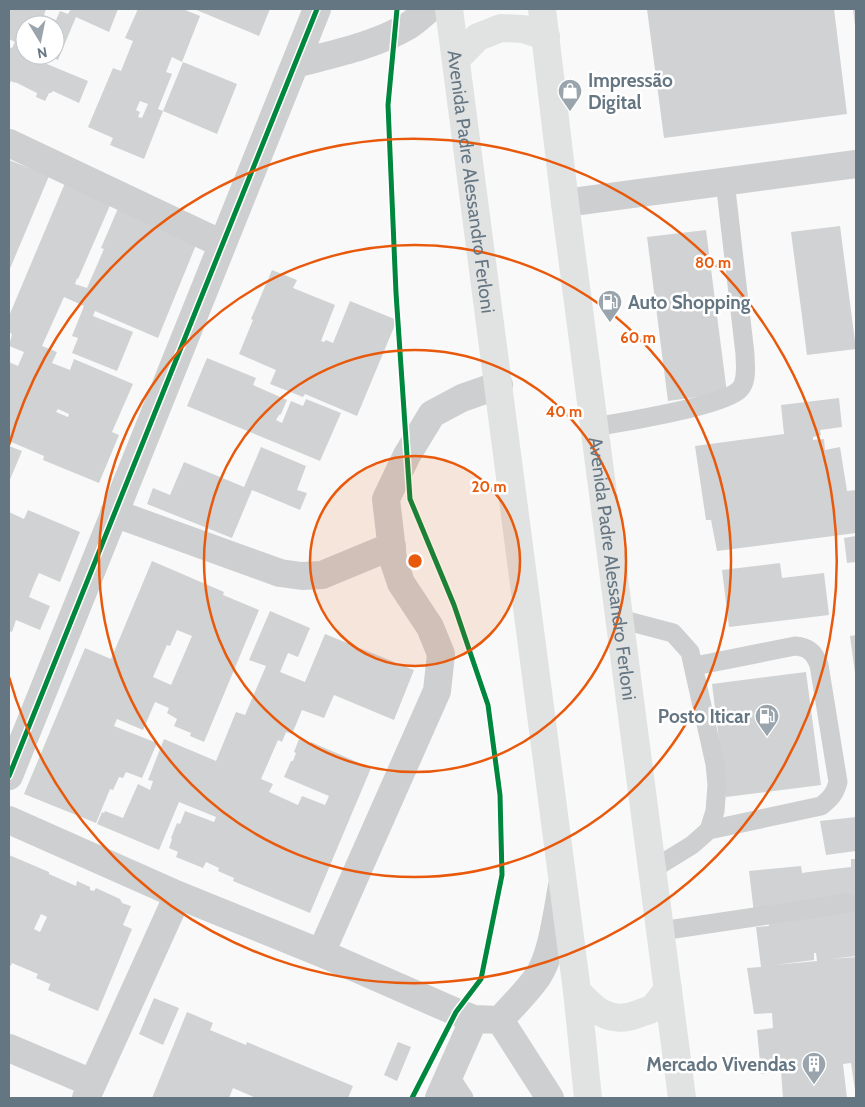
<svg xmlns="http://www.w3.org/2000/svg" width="865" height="1107" viewBox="0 0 865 1107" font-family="Cabin,sans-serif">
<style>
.building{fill:#d0d2d3;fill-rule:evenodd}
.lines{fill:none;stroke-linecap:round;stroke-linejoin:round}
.lane{stroke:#cecfd0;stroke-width:19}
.street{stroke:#cecfd0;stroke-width:28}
.secondary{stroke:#e1e2e2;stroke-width:28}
.cycleway-casing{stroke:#fff;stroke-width:8}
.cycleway{stroke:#00873e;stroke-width:5}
.ring{fill:none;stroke:#e8590c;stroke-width:2.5}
.labels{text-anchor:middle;stroke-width:5;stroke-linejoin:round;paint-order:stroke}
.poi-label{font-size:19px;font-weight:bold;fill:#657683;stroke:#fff;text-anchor:start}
.street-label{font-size:19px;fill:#657683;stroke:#fff}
.centre{fill:#e8590c;stroke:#fff;stroke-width:2.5}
.ring-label{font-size:15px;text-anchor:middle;font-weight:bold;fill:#e8590c;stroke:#fff;stroke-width:5;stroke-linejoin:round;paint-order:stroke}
</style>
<rect width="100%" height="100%" fill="#f9f9f9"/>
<path class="building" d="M 9,9 L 46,9 L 44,15 L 56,20 L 60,11 L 68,14 L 71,9 L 118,9 L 109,32 L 76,17 L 58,60 L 45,55 L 55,55 L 55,25 L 25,25 L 25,50 L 24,53 L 25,55 L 88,81 L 79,103 L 53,91 L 51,93 L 49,93 L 45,101 L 36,97 L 37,93 L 15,82 L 15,83 L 11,81 L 9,86 L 9,47 L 12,48 L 15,42 L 9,39 Z
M 138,9 L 183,9 L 200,16 L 182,62 L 172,57 L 166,72 L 172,74 L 158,109 L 163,111 L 144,159 L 110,145 L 113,138 L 88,127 L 113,68 L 121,71 L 133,41 L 125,38 ZM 140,101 L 148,104 L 142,118 L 138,117 L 140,112 L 136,110 Z
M 194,9 L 270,9 L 259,36 Z
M 647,9 L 834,9 L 847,114 L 664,138 Z
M 853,9 L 856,9 L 856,25 L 855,26 Z
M 183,62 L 237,84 L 217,134 L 163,111 Z
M 9,160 L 49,176 L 9,271 Z
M 65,183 L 111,203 L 78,279 L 77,278 L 75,284 L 87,288 L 104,249 L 101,248 L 119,206 L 198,240 L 158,338 L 95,311 L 93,316 L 133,332 L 117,371 L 72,353 L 78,338 L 72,336 L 84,306 L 64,297 L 42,346 L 57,352 L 52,363 L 70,370 L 74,359 L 133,384 L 112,432 L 119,435 L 99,483 L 43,460 L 44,456 L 9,441 L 9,362 L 18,366 L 24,352 L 9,346 L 12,334 L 9,332 L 9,316 ZM 58,409 L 69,414 L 68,417 L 56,412 Z
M 840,226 L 856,349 L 807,355 L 791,232 Z
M 706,230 L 727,393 L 668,401 L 647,237 Z
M 272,270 L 297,280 L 293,288 L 335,305 L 321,341 L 324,342 L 326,340 L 333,343 L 350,301 L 397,320 L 357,416 L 305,394 L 303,397 L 270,384 L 276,370 L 239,354 L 253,320 L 251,319 Z
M 207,358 L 256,378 L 253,385 L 287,400 L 281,414 L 279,415 L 276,420 L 282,423 L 291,401 L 303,406 L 306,399 L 341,413 L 320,461 L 187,406 Z
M 839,398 L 842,427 L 820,430 L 821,435 L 813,437 L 813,440 L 824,439 L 825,450 L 840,447 L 847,491 L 856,490 L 856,533 L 717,551 L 711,520 L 706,520 L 695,446 L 784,434 L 781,405 Z
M 9,446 L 22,451 L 9,482 Z
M 261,447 L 306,466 L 297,490 L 307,493 L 300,510 L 252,490 L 232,538 L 147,504 L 153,488 L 170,495 L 184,462 L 244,487 Z
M 28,510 L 80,532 L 60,582 L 39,573 L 34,584 L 29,597 L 50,606 L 40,630 L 16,620 L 12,632 L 9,631 L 9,512 L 24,519 Z
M 856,536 L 856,562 L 847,563 L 844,538 Z
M 152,561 L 224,592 L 223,595 L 259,610 L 204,742 L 190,736 L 191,733 L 174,726 L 177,719 L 167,713 L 169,708 L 155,702 L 143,730 L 117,719 L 114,726 L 157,743 L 142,778 L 126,772 L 123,778 L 119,777 L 113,790 L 110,789 L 96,823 L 24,794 L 85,648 L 111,659 ZM 177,630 L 192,636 L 171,685 L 153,677 L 167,645 L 170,646 Z
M 780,563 L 782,578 L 824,573 L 829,615 L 729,627 L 722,570 Z
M 270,611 L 310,628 L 298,657 L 288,653 L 280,672 L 305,682 L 325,634 L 414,670 L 394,720 L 334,695 L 324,718 L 302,710 L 292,734 L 286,732 L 282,742 L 278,740 L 261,779 L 273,784 L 269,792 L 298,805 L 302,796 L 325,805 L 329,796 L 284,777 L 291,761 L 293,761 L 296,753 L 294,752 L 299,739 L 311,744 L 311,742 L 371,768 L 310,913 L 233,881 L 234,878 L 218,871 L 219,868 L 206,862 L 203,868 L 176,857 L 178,852 L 169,848 L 172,839 L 171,838 L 177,823 L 180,824 L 185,811 L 214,822 L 216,817 L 179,802 L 159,850 L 97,824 L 102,812 L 104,813 L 105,811 L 123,818 L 138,784 L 150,790 L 153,781 L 148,780 L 164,739 L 216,761 L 236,712 L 245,715 L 266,666 L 249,660 Z
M 856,635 L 856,673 L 855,673 L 850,636 Z
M 806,672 L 821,785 L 726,797 L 712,684 Z
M 856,817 L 856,851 L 826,855 L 820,821 Z
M 9,855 L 49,872 L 49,874 L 76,886 L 77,881 L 90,887 L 90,890 L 94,891 L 96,888 L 120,899 L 122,903 L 131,906 L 123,925 L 132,929 L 98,1011 L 48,990 L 52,979 L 50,984 L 36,978 L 38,974 L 12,963 L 11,966 L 9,965 ZM 41,914 L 47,917 L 40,932 L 34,929 Z
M 851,859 L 856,859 L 856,956 L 831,959 L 856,957 L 856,1097 L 851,1063 L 843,1064 L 847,1098 L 783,1098 L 781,1071 L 761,1074 L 757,1030 L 773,1028 L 772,1013 L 754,1014 L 747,968 L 761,967 L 756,927 L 769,926 L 768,911 L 754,913 L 749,871 L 801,866 L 802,873 L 816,871 L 851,867 ZM 814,953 L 816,953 L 817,961 L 775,965 L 814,960 Z
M 154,998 L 179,1008 L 163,1045 L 139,1034 Z
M 187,1012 L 213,1023 L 210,1030 L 246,1045 L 247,1042 L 353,1086 L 348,1098 L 256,1098 L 233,1088 L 229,1098 L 152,1098 Z
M 398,1042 L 411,1047 L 397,1081 L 384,1075 Z"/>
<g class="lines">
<path class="lane" d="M 595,427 C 621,422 726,406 740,389 C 748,380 745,365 745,354 L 725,181
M 620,619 L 673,633 L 690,652 L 715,764 L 717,785 L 715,811 L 709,830 L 692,845 L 653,869
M 695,666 L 795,646 C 808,647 814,652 819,665 L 838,782 C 835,794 830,799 821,806 L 709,830
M 661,931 L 848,903
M 449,1075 L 464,1098"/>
<path class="street" d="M 295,64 C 333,54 374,46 408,26 C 416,21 423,14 429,9
M 9,143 L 222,244
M 565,203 L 856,164
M 114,513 L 280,573 L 302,576 L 322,575 L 392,546
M 9,776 L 317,9
M 9,820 L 178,895 L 321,953 L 456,1012 L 474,1019 L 500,1020
M 321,953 L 437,691 L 441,654 L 430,627 L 401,583 L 393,559 L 386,499 L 407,455 L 432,414 L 462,398 L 499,385
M 500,1020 C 513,1005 528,991 538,976 C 552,955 557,912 562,886
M 500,1020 L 550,1098
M 9,1048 L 92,1083
M 86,1098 L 178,895
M 439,1098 L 474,1019"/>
<g class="secondary">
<path id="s1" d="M 449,9 L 577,991 L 588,1098"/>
<path id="s2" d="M 542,9 L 565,203 L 682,1098"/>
<path d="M 457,58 L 478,37 L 501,28 L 523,29 L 546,36"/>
<path d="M 577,991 C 594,1010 610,1025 638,1014 C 642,1012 649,1011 653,1008 C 658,1003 663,995 668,990"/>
</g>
<defs>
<path id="cycleway" d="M 397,9 L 388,105 L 396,293 L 410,499 L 454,605 L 488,705 L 500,795 L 502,875 L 481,979 L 456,1012 L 412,1098
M 9,776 L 317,9"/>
</defs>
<use href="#cycleway" class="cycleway-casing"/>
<use href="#cycleway" class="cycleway"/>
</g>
<circle cx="415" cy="561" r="105" fill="#e8590c" fill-opacity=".12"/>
<g class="ring">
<circle cx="415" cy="561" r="105"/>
<circle cx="415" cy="561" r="211"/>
<circle cx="415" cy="561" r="316"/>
<path d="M9 445A422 422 0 1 1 9 677"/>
</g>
<defs>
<symbol id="shop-pin" viewBox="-11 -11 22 30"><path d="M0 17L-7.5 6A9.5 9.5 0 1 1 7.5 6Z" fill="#99a4ac" stroke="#fff"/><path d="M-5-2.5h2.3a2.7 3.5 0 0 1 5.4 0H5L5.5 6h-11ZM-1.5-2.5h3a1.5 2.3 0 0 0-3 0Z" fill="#fff"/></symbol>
<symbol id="fuel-pin" viewBox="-11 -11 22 30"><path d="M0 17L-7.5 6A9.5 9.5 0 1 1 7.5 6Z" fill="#99a4ac" stroke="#fff"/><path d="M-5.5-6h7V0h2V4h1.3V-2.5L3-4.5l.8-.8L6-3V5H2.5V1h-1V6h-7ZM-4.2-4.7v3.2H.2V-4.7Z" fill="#fff"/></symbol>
<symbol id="building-pin" viewBox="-11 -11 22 30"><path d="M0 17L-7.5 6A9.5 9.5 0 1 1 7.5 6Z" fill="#99a4ac" stroke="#fff"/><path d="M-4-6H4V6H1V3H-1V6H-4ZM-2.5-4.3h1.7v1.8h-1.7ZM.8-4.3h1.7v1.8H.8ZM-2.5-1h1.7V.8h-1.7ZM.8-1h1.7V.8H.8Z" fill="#fff"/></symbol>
</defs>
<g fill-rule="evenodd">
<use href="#shop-pin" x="556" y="77" width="28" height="38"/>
<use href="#fuel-pin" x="596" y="288" width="28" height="38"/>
<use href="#fuel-pin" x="753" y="702" width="28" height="38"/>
<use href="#building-pin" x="800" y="1050" width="28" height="38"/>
</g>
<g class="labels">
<g class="poi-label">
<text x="588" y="87">Impressão<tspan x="588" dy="22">Digital</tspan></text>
<text x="628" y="309">Auto Shopping</text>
<text x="750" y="723" text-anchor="end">Posto Iticar</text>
<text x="796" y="1071" text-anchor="end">Mercado Vivendas</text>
</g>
<g class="street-label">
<text dy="7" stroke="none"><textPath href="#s1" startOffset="174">Avenida Padre Alessandro Ferloni</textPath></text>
<text dy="7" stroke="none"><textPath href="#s2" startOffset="564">Avenida Padre Alessandro Ferloni</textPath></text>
</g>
</g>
<circle cx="415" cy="561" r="8" class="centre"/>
<g class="ring-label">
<text x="713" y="268">80 m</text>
<text x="638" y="343">60 m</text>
<text x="564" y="417">40 m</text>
<text x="489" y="492">20 m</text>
</g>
<rect width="865" height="1107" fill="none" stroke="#657683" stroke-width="20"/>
<g transform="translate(40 40) rotate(170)"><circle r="24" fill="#ffffff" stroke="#c1c8cd"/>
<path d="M0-4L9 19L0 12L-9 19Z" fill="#99a4ac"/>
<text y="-8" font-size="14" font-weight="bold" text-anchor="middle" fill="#657683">N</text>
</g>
</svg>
